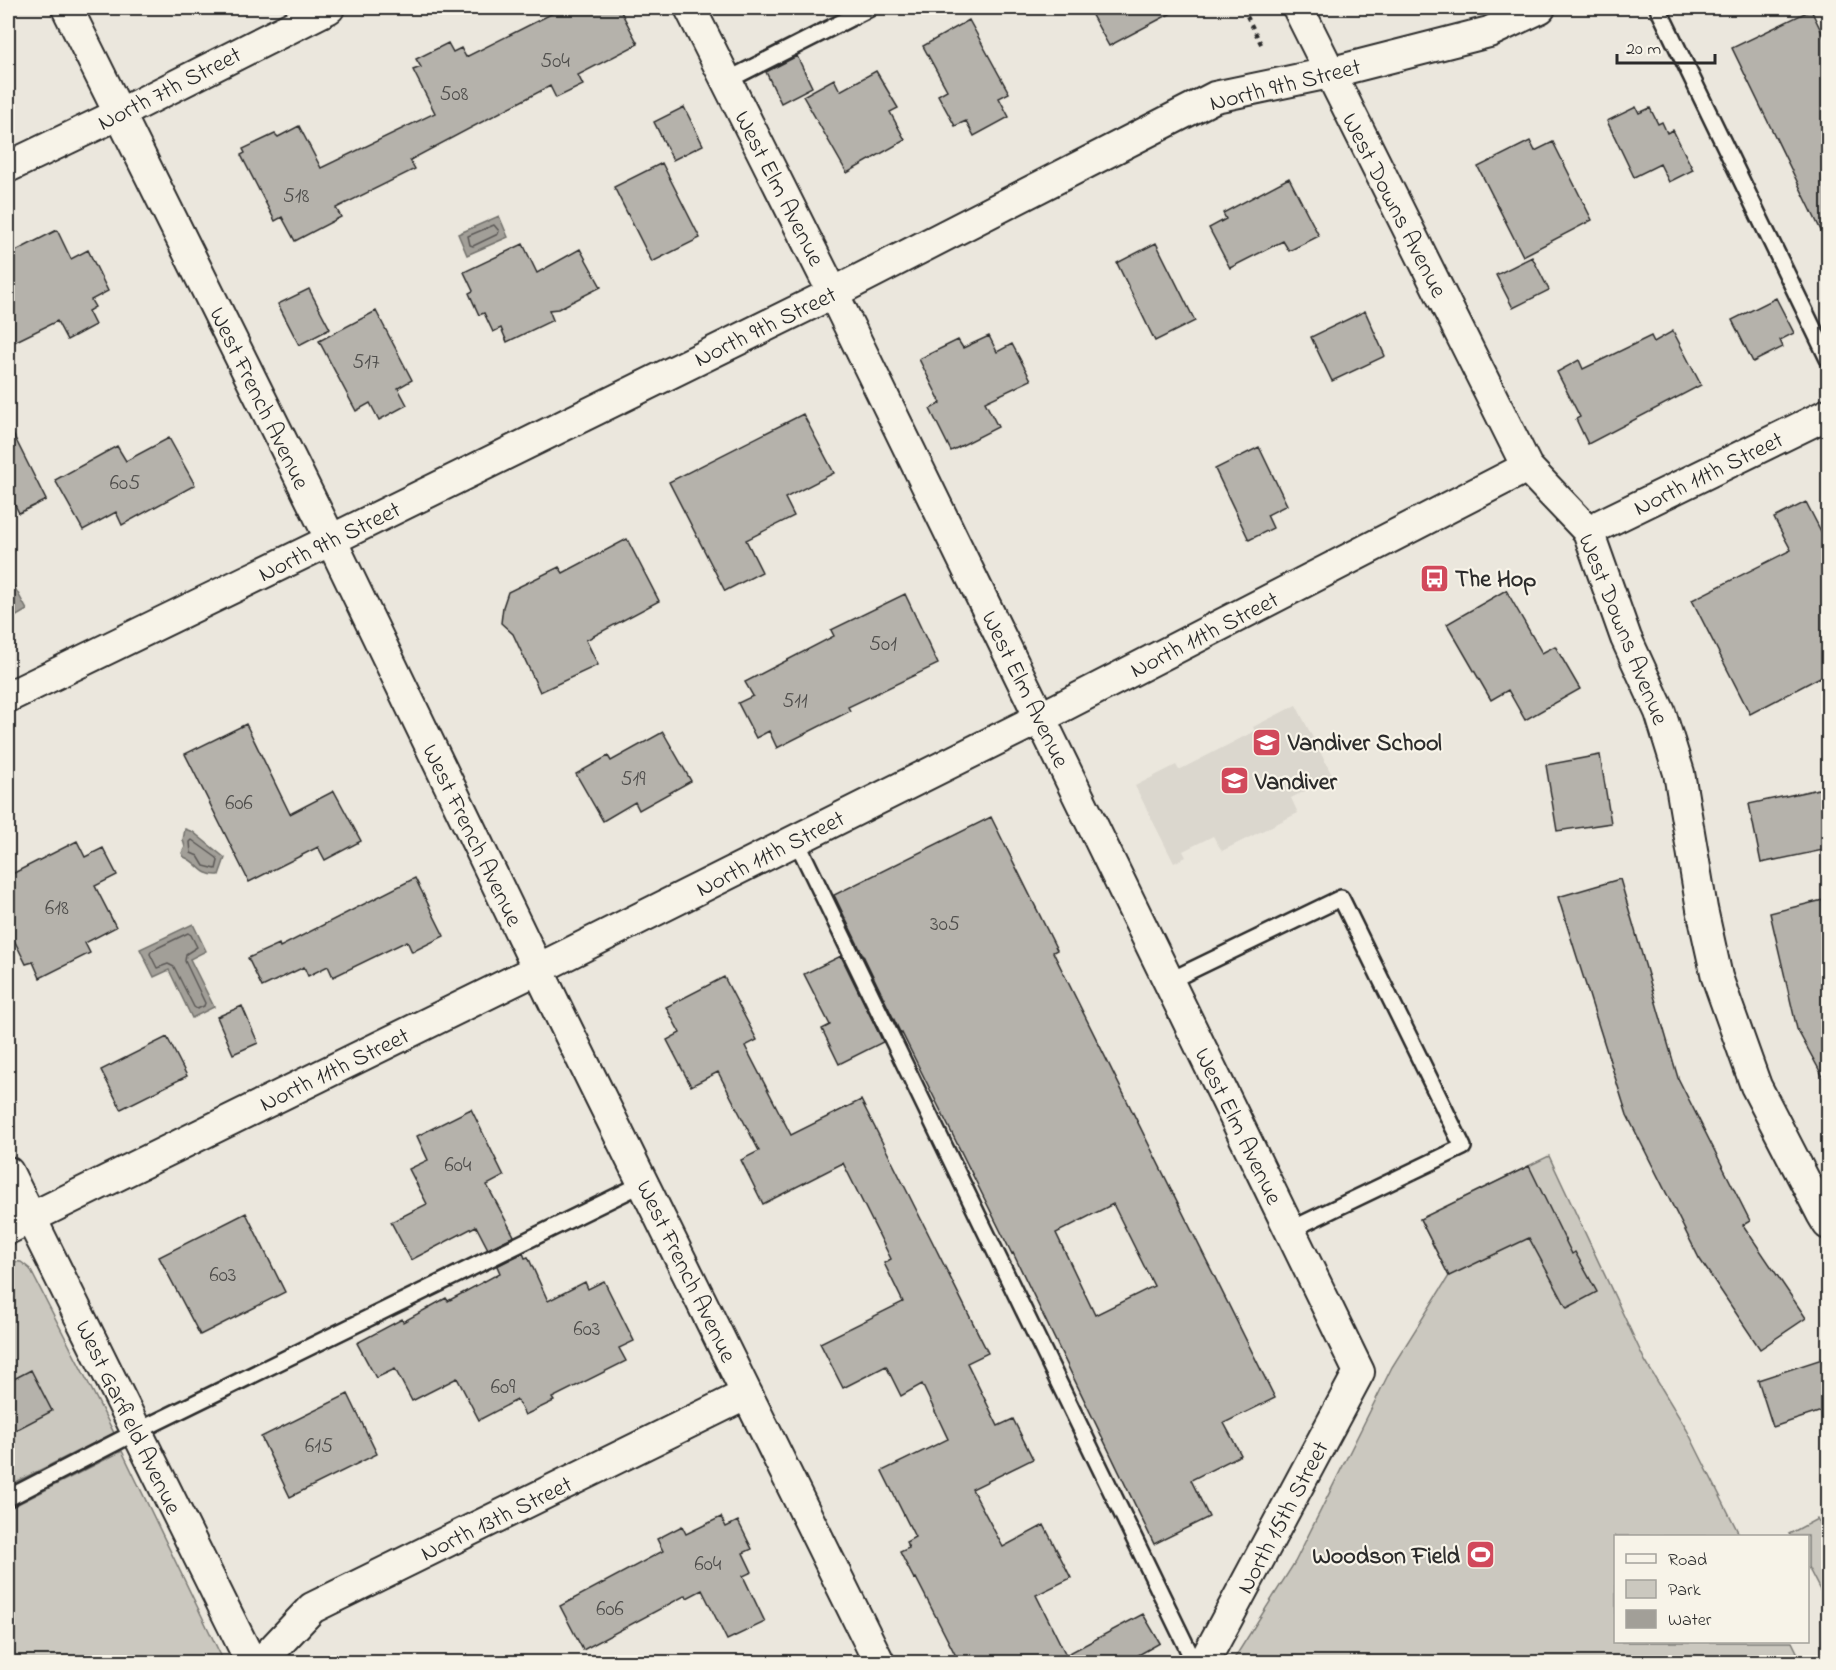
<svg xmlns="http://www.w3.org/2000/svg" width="1836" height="1670" viewBox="0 0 1836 1670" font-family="'Indie Flower',sans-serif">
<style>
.built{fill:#dbd7ce}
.green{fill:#cbc8bf;stroke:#7b7a75;stroke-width:1.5}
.water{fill:#a29f98;stroke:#72716c;stroke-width:1.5}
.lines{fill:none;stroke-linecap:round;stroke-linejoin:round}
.shore{stroke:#5b5957;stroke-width:1.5}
.building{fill:#b5b2ab;stroke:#2b2b2b;stroke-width:1.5;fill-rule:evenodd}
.lane-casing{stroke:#2b2b2b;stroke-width:20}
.street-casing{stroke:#2b2b2b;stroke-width:34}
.path{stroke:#2b2b2b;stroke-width:4;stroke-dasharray:4.5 4.5;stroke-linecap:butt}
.lane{stroke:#f7f3e8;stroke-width:15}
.street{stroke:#f7f3e8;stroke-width:30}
.labels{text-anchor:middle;stroke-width:4.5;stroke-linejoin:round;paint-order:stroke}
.number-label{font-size:21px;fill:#4e4d4b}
.street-label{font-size:24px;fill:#2b2b2b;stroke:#f7f3e8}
.poi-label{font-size:24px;font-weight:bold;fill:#2b2b2b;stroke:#f7f3e8;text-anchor:start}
</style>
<rect width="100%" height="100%" fill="#ebe7dd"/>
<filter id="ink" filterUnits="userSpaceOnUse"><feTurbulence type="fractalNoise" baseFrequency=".0167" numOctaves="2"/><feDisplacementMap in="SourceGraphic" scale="12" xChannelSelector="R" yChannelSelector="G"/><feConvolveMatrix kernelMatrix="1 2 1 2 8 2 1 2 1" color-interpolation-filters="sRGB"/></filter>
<g filter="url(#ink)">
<path class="built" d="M 1296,705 L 1333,777 L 1291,798 L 1298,813 L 1222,851 L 1213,836 L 1183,851 L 1186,857 L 1174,863 L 1135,786 L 1176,765 L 1179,770 L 1255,731 L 1253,727 Z"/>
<path class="green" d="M 1549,1156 L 1645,1361 L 1687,1430 L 1740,1536 L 1616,1536 L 1616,1642 L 1792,1642 L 1802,1662 L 1232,1662 L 1295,1562 L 1392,1367 L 1449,1276 L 1420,1219 Z
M 8,1261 L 21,1262 L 30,1269 L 114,1433 L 8,1486 Z
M 122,1451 L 224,1662 L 8,1662 L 8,1509 Z
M 1817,1519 L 1828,1541 L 1828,1593 L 1823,1596 L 1808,1567 L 1808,1536 L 1791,1536 L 1789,1534 Z"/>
<path class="water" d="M 499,216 L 508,237 L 467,255 L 458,234 Z
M 8,575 L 27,610 L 8,621 Z
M 185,829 L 193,832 L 225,858 L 219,875 C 199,876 200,863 184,857 L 182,853 L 185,847 L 183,840 Z
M 193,924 L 206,951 L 190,959 L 214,1007 L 192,1018 L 169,970 L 154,977 L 140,949 Z"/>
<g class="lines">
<path class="shore" d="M 494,225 L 499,231 L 498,234 L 473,246 L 470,245 L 468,236 Z
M 192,840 L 217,858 L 218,861 L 216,869 L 204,866 L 198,856 L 191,853 L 190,842 Z
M 188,933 L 191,935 L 197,947 L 186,954 L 185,961 L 205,1003 L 204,1006 L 197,1009 L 194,1007 L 174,967 L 168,964 L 157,968 L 150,954 L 151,951 Z"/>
</g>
<path class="building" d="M 563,8 L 619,8 L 638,44 L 578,75 L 583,85 L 556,98 L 550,86 L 410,160 L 415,169 L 336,208 L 341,217 L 295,241 L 282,217 L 275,221 L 241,155 L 245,153 L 243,149 L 275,134 L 278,137 L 299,126 L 321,168 L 435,113 L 413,70 L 421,67 L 416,59 L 448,43 L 453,52 L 461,48 L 466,57 Z
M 1088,8 L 1181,8 L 1109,46 Z
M 1811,10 L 1828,45 L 1828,245 L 1732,48 Z
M 969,20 L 1009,93 L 999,98 L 1009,117 L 974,136 L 966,121 L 955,126 L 938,95 L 947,90 L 923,46 Z
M 797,56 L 812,87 L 781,103 L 766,72 Z
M 876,71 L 898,108 L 890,112 L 905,140 L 847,173 L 803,96 L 834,79 L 840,91 Z
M 684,107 L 703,145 L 673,160 L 654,122 Z
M 1636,107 L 1639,113 L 1650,108 L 1658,124 L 1662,122 L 1667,133 L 1673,130 L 1693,170 L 1669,182 L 1660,164 L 1634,177 L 1607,121 Z
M 1530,141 L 1535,151 L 1553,142 L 1592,220 L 1523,256 L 1478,167 Z
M 662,163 L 700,238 L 652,262 L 614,187 Z
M 1289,178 L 1319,236 L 1289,251 L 1283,241 L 1230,268 L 1209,228 L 1226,219 L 1223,213 Z
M 57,230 L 71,259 L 88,250 L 108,291 L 91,300 L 95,307 L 88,311 L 95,325 L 67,340 L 57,321 L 8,345 L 8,255 Z
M 1156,243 L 1195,321 L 1155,341 L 1117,263 Z
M 523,244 L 537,273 L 580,249 L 601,287 L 558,309 L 549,310 L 553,320 L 507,342 L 501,328 L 493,332 L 484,313 L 479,315 L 469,293 L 473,291 L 464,272 Z
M 1532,257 L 1549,290 L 1513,308 L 1496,275 Z
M 309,289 L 330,329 L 299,345 L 278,304 Z
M 1776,298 L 1794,333 L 1780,340 L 1783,347 L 1753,362 L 1732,320 Z
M 376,311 L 412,380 L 398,388 L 407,405 L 379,420 L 370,403 L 356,411 L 319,341 Z
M 1365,311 L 1385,356 L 1332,381 L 1311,337 Z
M 1673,331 L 1701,385 L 1588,444 L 1576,419 L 1580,417 L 1557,372 L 1579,360 L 1583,369 L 1651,336 L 1654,342 Z
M 989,336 L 997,352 L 1012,344 L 1031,380 L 985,402 L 998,427 L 951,451 L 930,409 L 941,403 L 919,359 L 958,340 L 963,348 Z
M 803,414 L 834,473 L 785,498 L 794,516 L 746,540 L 762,572 L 725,591 L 669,482 Z
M 8,424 L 46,500 L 19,513 L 8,491 Z
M 169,438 L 195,485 L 122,525 L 116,512 L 83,530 L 55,480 L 117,446 L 126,461 Z
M 1259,447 L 1287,505 L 1267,515 L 1273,528 L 1249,540 L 1215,469 Z
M 1806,502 L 1828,545 L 1828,673 L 1750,714 L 1692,600 L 1791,550 L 1774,518 Z
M 627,539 L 659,601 L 586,640 L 598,665 L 540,692 L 513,634 L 501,623 L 503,607 L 508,592 L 559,567 L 563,573 Z
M 1506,590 L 1542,653 L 1555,646 L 1580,689 L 1525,720 L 1508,690 L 1491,700 L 1447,624 Z
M 905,594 L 938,664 L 848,707 L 850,711 L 777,748 L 769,731 L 756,738 L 738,703 L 753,696 L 745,682 L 834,636 L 831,630 Z
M 246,724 L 290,814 L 334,791 L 361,841 L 325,860 L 318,847 L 249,882 L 185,754 Z
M 663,732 L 691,781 L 639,810 L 635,802 L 603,821 L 576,774 L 608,756 L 611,761 Z
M 1600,755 L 1611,823 L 1557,831 L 1546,765 Z
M 1828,787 L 1828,849 L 1761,863 L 1749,804 Z
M 991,817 L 1057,950 L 1053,952 L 1275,1398 L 1224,1423 L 1241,1455 L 1191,1480 L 1209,1517 L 1154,1544 L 1013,1253 L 1012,1254 L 902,1033 L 901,1034 L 834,895 ZM 1113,1204 L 1154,1286 L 1095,1315 L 1056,1233 Z
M 77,841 L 85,857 L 103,848 L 117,875 L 95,886 L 116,927 L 85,943 L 90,953 L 40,978 L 33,962 L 26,964 L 14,940 L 8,944 L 8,876 Z
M 415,878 L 444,936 L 412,952 L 407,941 L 333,977 L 328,966 L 308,976 L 304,967 L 262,987 L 248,958 L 279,944 L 280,947 Z
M 1620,879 L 1678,1078 L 1750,1221 L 1743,1225 L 1806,1318 L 1760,1349 L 1699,1258 L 1627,1115 L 1558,897 Z
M 1823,900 L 1828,923 L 1828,1086 L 1797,1029 L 1770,913 Z
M 841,956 L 883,1042 L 839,1064 L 822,1029 L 830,1025 L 804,974 Z
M 724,977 L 757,1040 L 745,1046 L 791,1135 L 861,1100 L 931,1239 L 988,1353 L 967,1363 L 998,1426 L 1013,1419 L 1033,1459 L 972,1489 L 1003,1547 L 1044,1525 L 1071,1578 L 1036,1595 L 1066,1655 L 1143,1614 L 1160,1643 L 1126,1662 L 959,1662 L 916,1578 L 914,1579 L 900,1552 L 909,1548 L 906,1542 L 915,1537 L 882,1471 L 948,1439 L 922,1384 L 901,1396 L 886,1366 L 843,1388 L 820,1343 L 903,1302 L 884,1263 L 891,1259 L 843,1163 L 763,1204 L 741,1160 L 759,1151 L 718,1072 L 691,1086 L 667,1040 L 680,1033 L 666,1007 Z
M 242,1006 L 258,1043 L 233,1054 L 217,1017 Z
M 167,1037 L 187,1076 L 121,1109 L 101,1070 Z
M 471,1109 L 504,1176 L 487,1185 L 514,1236 L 488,1249 L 476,1226 L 411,1260 L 391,1222 L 427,1204 L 409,1169 L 428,1160 L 417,1136 Z
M 1529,1166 L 1572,1254 L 1575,1252 L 1597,1292 L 1567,1308 L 1529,1238 L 1449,1276 L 1420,1219 Z
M 246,1213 L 285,1292 L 200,1335 L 159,1257 Z
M 523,1253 L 525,1258 L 528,1257 L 548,1301 L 585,1282 L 588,1289 L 604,1281 L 634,1341 L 619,1348 L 626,1361 L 552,1398 L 554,1401 L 525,1415 L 517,1400 L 479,1420 L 457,1378 L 412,1401 L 395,1369 L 376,1378 L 357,1343 L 402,1319 L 403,1322 L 446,1298 L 448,1301 L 500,1273 L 497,1266 Z
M 1828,1357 L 1828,1409 L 1773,1427 L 1758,1380 Z
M 31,1370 L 52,1411 L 8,1434 L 8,1382 Z
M 348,1394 L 377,1454 L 290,1497 L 261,1437 Z
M 721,1517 L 726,1527 L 738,1521 L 752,1549 L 743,1553 L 752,1572 L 743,1576 L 765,1622 L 727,1640 L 702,1590 L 687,1598 L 686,1595 L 583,1650 L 560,1606 L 663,1551 L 657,1539 L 682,1526 L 686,1534 Z"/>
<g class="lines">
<defs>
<path id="lane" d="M 1658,8 L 1828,359
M 726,81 L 870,8
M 796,840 L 1194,1662
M 1169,981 L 1341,898 L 1463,1147 L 1290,1230
M 8,1498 L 136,1432 L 644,1183"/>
<path id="street" d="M 67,8 L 331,540 L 562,1019 L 879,1662
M 690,8 L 833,293 L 1359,1372 L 1204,1662
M 1298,8 L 1527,467 L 1588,531 L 1626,638 L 1660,712 L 1679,773 L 1702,909 L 1717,977 L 1756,1086 L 1822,1214 L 1828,1224
M 8,167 L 119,114 L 329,8
M 1588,531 L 1828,414
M 8,697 L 331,540 L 833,293 L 1215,97 L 1329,73 L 1489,32 L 1540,8
M 8,1172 L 251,1662
M 8,1229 L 538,969 L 1040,718 L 1527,467
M 261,1662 L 312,1608 L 747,1394"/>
</defs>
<use href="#lane" class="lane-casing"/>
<use href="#street" class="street-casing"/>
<path class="path" d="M 1243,8 L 1262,46"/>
<use href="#lane" class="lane"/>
<use href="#street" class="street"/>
</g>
</g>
<defs>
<symbol id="bus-square" viewBox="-11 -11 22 22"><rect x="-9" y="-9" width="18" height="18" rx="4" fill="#d1495b" stroke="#f7f3e8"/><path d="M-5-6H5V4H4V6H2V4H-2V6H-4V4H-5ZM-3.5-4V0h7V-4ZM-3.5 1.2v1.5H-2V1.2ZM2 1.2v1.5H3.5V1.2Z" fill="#fff"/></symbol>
<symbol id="school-square" viewBox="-11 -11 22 22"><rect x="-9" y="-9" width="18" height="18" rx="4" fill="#d1495b" stroke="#f7f3e8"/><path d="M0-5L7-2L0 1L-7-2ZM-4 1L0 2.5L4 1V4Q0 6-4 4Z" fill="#fff"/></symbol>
<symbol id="stadium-square" viewBox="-11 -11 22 22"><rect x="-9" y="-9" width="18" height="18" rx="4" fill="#d1495b" stroke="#f7f3e8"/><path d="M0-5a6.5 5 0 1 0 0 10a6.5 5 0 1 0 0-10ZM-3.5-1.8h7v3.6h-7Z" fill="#fff"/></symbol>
</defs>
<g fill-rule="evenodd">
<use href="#bus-square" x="1418" y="562" width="33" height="33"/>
<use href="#school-square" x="1250" y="726" width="33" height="33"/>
<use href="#school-square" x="1218" y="764" width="33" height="33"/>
<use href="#stadium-square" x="1464" y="1538" width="33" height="33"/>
</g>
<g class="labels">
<g class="number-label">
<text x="555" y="67">504</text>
<text x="454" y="100">508</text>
<text x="296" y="202">518</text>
<text x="366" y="368">517</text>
<text x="125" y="489">605</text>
<text x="883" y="650">501</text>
<text x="795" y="707">511</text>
<text x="633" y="785">519</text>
<text x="239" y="809">606</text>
<text x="57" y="914">618</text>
<text x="945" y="930">305</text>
<text x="458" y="1171">604</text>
<text x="223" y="1281">603</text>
<text x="587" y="1335">603</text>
<text x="503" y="1393">609</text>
<text x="319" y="1452">615</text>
<text x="708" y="1570">604</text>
<text x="610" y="1615">606</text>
</g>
<g class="street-label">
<text transform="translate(1285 84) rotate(-14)" y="8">North 9th Street</text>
<text transform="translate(169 88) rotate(-27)" y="8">North 7th Street</text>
<text transform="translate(780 188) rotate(63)" y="8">West Elm Avenue</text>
<text transform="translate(1395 205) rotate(63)" y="8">West Downs Avenue</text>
<text transform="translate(765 326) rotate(-26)" y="8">North 9th Street</text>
<text transform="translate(260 398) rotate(64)" y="8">West French Avenue</text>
<text transform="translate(1708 473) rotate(-26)" y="8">North 11th Street</text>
<text transform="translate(329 541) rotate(-26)" y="8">North 9th Street</text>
<text transform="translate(1624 629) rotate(68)" y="8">West Downs Avenue</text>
<text transform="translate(1204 634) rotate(-27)" y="8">North 11th Street</text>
<text transform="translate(1026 689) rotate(64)" y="8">West Elm Avenue</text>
<text transform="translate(473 835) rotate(64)" y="8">West French Avenue</text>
<text transform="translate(770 853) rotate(-27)" y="8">North 11th Street</text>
<text transform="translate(334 1069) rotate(-26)" y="8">North 11th Street</text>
<text transform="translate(1239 1126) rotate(64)" y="8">West Elm Avenue</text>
<text transform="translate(687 1271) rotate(64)" y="8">West French Avenue</text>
<text transform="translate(129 1417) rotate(64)" y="8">West Garfield Avenue</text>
<text transform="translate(1282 1517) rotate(-62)" y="8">North 15th Street</text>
<text transform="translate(496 1518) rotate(-26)" y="8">North 13th Street</text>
</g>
<g class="poi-label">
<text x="1455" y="586">The Hop</text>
<text x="1288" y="750">Vandiver School</text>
<text x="1255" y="789">Vandiver</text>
<text x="1460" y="1563" text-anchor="end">Woodson Field</text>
</g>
</g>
<rect width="1836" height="1670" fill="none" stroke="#f7f3e8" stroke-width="30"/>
<rect x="15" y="15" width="1806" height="1640" fill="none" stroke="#2b2b2b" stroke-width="2" filter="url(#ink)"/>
<rect x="1614" y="1535" width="195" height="108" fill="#f7f3e8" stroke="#a5a39c" stroke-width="1.5"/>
<rect x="1626" y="1554" width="30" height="9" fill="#f7f3e8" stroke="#a5a39c" stroke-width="1.5"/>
<text x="1668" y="1565" font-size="18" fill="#2b2b2b">Road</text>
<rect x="1626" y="1580" width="30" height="18" fill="#cbc8bf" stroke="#a5a39c" stroke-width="1.5"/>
<text x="1668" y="1595" font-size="18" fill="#2b2b2b">Park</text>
<rect x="1626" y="1610" width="30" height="18" fill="#a29f98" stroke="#a5a39c" stroke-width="1.5"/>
<text x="1668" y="1625" font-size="18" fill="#2b2b2b">Water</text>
<path d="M1617 54v9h98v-9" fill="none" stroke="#2b2b2b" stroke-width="3"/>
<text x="1626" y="54" font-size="18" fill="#2b2b2b" stroke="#f7f3e8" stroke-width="4.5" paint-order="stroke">20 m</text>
</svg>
